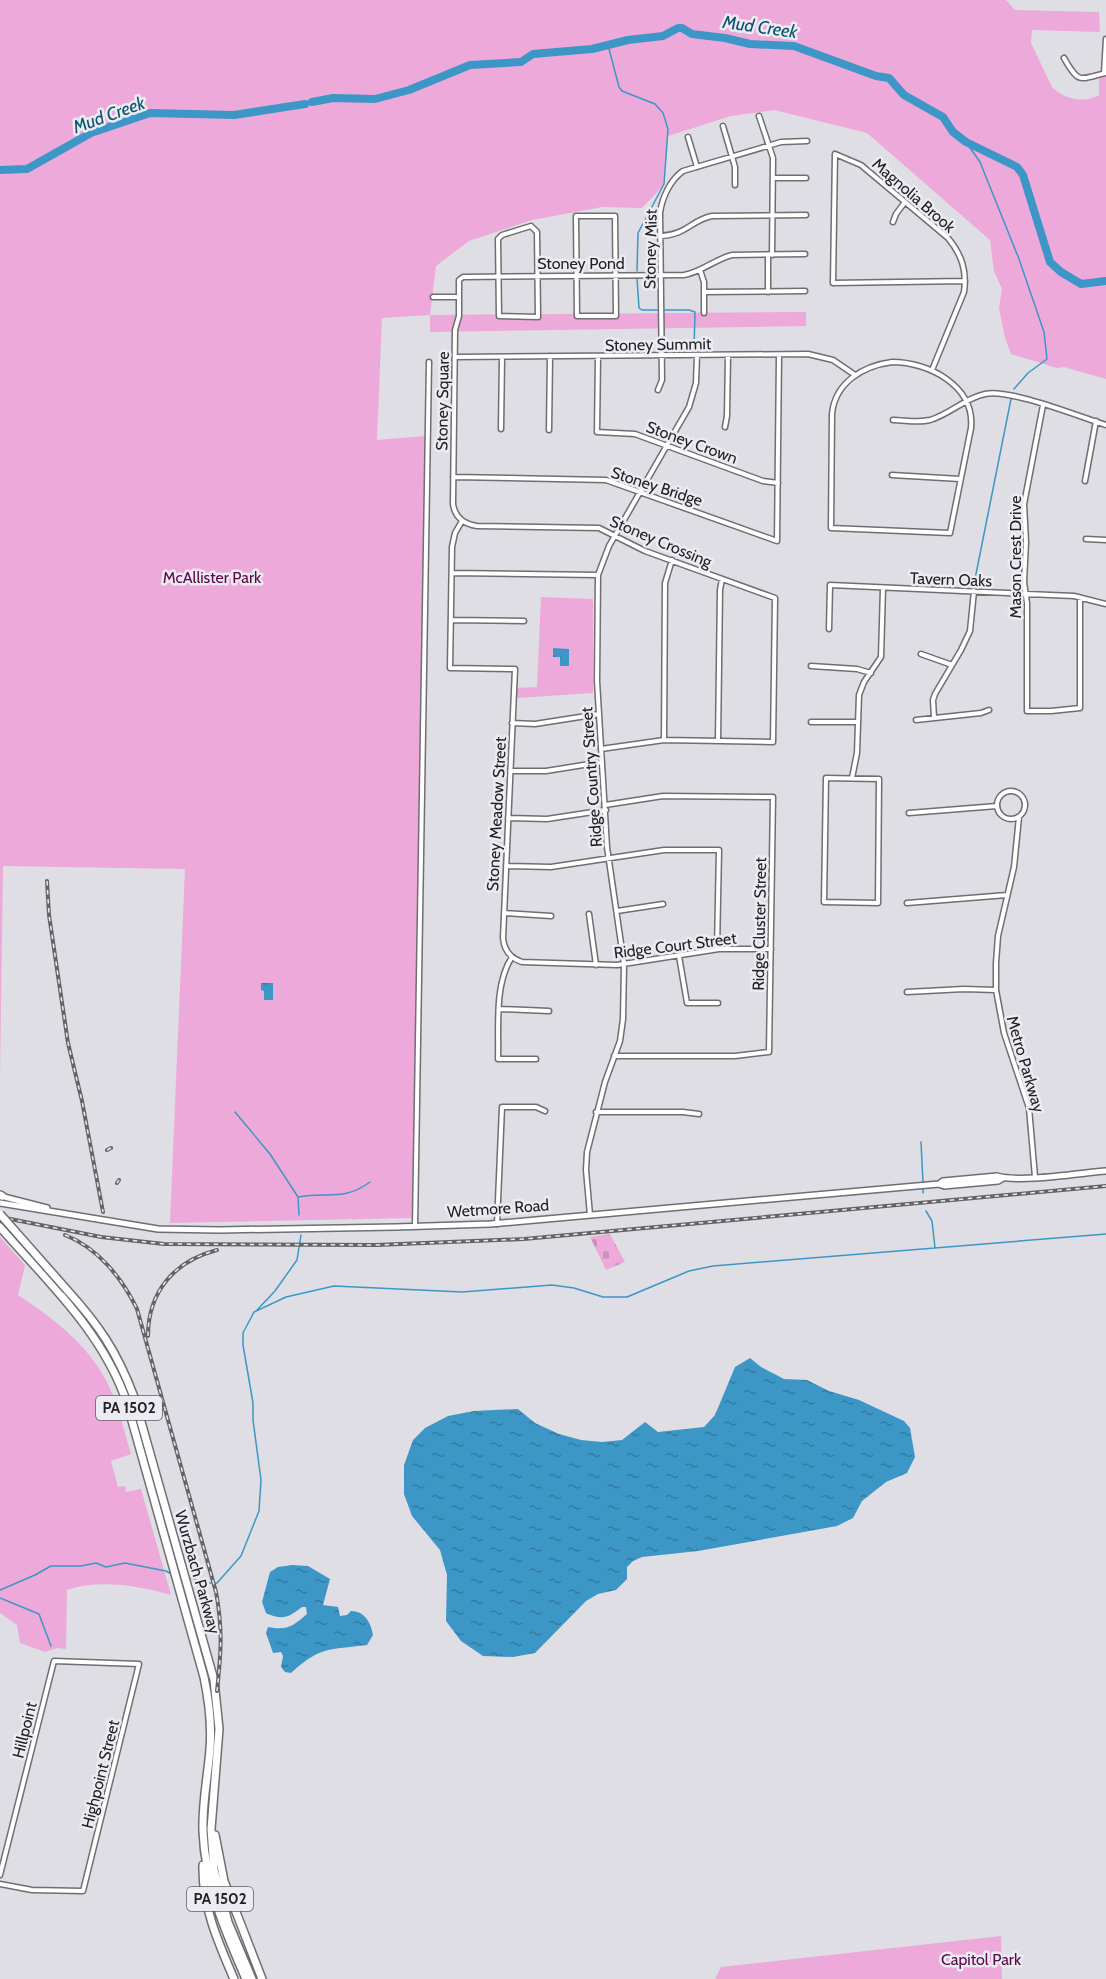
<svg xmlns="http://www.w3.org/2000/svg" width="1106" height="1979" viewBox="0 0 1106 1979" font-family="Cabin,sans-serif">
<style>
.green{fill:#eda9d9}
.cemetery{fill:url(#cemetery-stones)}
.water{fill:url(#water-ripples)}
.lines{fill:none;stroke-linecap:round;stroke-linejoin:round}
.stream{stroke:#3d97c6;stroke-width:1.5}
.river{stroke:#3d97c6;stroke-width:8}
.street-casing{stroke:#6e6e73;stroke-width:7}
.secondary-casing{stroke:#6e6e73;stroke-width:8}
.highway-casing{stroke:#6e6e73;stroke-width:10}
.street{stroke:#fff;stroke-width:4}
.secondary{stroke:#fff;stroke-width:5}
.highway{stroke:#fff;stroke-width:7}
.rail-casing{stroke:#646467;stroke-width:4}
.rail{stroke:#ebebf1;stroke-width:1.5;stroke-dasharray:4.5;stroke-linecap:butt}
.highway-bridge-casing{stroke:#6e6e73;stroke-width:10;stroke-linecap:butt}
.highway-bridge{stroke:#fff;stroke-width:7}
.labels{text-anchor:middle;stroke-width:5;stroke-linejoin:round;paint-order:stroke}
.shield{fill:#ebebf1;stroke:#5e5e62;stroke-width:1.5}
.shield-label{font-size:15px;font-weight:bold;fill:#222224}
.street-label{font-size:16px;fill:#222224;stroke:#ebebf1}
.park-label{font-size:16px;fill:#5d044d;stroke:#ebebf1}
.water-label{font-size:18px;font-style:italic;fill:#085171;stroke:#ebebf1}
</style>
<defs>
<pattern id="cemetery-stones" width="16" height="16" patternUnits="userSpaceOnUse" patternTransform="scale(1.5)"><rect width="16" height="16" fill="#eda9d9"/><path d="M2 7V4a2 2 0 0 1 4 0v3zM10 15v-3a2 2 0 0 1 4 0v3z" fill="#cb91ba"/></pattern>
<pattern id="water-ripples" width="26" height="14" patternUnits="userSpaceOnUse" patternTransform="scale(1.5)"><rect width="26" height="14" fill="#3d97c6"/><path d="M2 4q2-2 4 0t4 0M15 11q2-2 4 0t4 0" fill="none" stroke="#337ba1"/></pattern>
</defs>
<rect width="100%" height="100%" fill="#dedee4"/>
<path class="green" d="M 0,0 L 1006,0 L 1015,10 L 1099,12 L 1100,32 L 1032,30 L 1031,43 L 1052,87 C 1064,99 1084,104 1099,95 L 1099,78 L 1106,76 L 1106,379 L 1064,367 L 1057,368 L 1011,354 L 1005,338 L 999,308 L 1002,289 L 994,271 L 990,240 L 867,133 L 774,110 L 731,116 L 668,136 L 663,186 L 642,208 L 602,207 L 532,220 L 469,241 L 436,266 L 430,315 L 806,312 L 806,326 L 430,332 L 430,315 L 382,318 L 377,440 L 426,436 L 412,1218 L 170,1223 L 185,869 L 3,866 L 0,1076 Z
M 541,597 L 593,599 L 593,693 L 517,698 L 517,688 L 537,687 Z
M 0,1237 L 25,1265 L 18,1295 C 56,1320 94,1349 112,1393 C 120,1412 125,1434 131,1454 L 111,1461 L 118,1487 L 125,1486 L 126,1492 L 141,1489 L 171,1595 C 139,1586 100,1579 67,1590 L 66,1649 L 57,1648 L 45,1652 L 20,1643 L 17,1625 L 0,1613 Z
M 1001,1936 L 1002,1979 L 715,1979 L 721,1967 Z"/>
<path class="cemetery" d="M 610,1234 L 625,1262 L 606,1270 L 590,1237 Z"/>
<path class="water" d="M 553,648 L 569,649 L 569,666 L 560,666 L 560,657 L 553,657 Z
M 261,983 L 273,983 L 273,1000 L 264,1000 L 264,991 L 261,990 Z
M 750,1358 L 761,1367 L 784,1379 L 807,1380 L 829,1391 L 859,1400 L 904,1421 L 910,1428 L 915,1457 L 907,1473 L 886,1482 L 862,1501 L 853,1518 L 837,1526 L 698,1551 L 642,1557 L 633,1561 L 627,1567 L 627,1579 L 616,1590 L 598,1594 L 586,1601 L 535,1653 L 513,1657 L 483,1656 L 461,1641 L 446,1621 L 447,1575 L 440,1550 L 412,1516 L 404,1494 L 404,1465 L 413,1440 L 425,1428 L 448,1416 L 474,1411 L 518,1409 L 535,1423 L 559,1434 L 581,1440 L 602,1442 L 622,1440 L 645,1422 L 658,1432 L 704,1427 L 715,1415 L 735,1367 Z
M 292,1565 L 308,1566 L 330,1579 L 323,1605 L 338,1607 L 340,1616 L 347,1615 L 351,1611 C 365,1611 371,1623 373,1635 L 367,1645 C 328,1650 321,1646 291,1673 L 285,1672 L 281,1667 L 283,1656 L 281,1652 L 273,1653 L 266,1633 L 268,1627 C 287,1631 293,1626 307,1614 L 306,1607 L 302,1607 C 289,1617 283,1621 266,1613 L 262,1602 L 270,1572 L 278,1567 Z"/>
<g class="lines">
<path class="stream" d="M 608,45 L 619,87 L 622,91 L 655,104 L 663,113 L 668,129 L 664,184 L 638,233 L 637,271
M 966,142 L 980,162 L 1019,259 L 1044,332 L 1047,359 L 1028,373 L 1014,389
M 637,279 L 639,308 L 642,310 L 658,310
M 665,310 L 689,310 L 695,312 L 694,349
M 974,584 L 1011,399
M 235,1112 L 270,1154 L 298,1197 L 299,1215
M 921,1142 L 923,1183
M 923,1188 L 923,1193
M 298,1197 C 327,1191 343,1202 370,1182
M 926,1211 L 932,1221 L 935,1248
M 257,1310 L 275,1291 L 297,1260 L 301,1235
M 190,1578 L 208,1583 L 217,1583 L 241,1556 L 259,1511 L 261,1480 L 253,1420 L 253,1403 L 243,1345 L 243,1333 L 254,1312 L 286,1297 L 334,1286 L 462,1292 L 552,1285 L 574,1288 L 603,1297 L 627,1297 L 689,1271 L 713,1266 L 1106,1234
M 0,1590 L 35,1575 L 51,1566 L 81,1566 L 96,1563 L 106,1567 L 125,1563 L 166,1571 L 173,1575
M 0,1598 L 39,1614 L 51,1646"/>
<path class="river" d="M 312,102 L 333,98 L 375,99 L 409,90 L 470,65 L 521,62 L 533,54 L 592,49 L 628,40 L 663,36 L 678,28 L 682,28 L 692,34 L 725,38 L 750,44 L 794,46 L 876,76 L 889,78 L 904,95 L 943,117 L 953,132 L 966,142 L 1017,167 L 1023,175 L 1050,262 L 1061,272 L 1081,284 L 1106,281
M 0,170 L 27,169 L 91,133 L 150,113 L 234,115 L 305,104"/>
<defs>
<path id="street" d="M 1064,58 C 1079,85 1080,79 1106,73
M 1104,73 L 1106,39
M 759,116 L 773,158 L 772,255
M 723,126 L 735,167 L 735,185
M 688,137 L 697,167
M 773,178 L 806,178
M 576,216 L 615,216 L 616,316 L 577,316 Z
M 893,222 L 896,214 L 905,202
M 531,226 L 537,232 L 538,317 L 499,316 L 498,239 L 502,235 Z
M 660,236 C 687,235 691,220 712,216 L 806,215
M 768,255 L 768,292
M 700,270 L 704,282 L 704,313
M 705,292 L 805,291
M 433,297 L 459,297
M 598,356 L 597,432 L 635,434 L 763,481 L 778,483
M 455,357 L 808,354 L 833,360 L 855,375
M 892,362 C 929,362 975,386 971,428 L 950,533 L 831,528 L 832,414 C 835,383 862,366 892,362 Z
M 932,370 L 964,292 C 967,271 962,255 948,238 L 861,165 L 835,154 L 833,283 L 965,281
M 658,390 L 662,380 L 660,213 C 662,198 670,180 683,171 L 781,142 L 807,141
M 1043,405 L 1024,504 L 1026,542 L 1024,582 L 1027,603 L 1027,711 L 1051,711 L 1080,708 L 1080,598
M 893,420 C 905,420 918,423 930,420 C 950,414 965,398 985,394 C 1008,388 1080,417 1106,425
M 725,427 L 727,416 L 728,355
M 501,429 L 502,357
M 549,430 L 550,356
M 892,475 L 960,479
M 453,477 L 606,480 L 777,541 L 779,355
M 1085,481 L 1096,421
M 462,521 L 455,533 L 452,547 L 450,668 L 515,669 L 503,938 C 504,950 510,958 522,962 L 617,965 L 719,949 L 771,949
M 1086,539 L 1106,540
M 452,573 L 598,575
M 451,620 L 524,621
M 829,629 L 830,585 L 1074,596 L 1106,604
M 921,654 L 952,665
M 811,666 L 857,669 L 871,673
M 934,718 L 933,700 L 935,694 L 961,650 L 970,631 L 974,591
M 916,720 L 981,713 L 989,710
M 811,722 L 858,722
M 512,723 L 535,724 L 599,714
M 664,740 L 665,583 L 672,560
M 718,741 L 720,590 L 722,579
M 601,749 L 664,740 L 773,742 L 775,598 L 645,551 L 599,528 L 477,526 C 464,524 455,518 453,504 L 455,330 L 459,316 L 459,280 L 463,277 L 684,275 C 702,272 715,259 732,255 L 805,254
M 510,771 L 546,771 L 602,762
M 826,778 L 879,779 L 878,903 L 824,902 Z
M 852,778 L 857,753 L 859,695 L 864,682 L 881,657 L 883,588
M997 805a14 14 0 1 1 28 0a14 14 0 1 1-28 0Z
M 605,805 L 663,796 L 773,797 L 769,1052 L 735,1056 L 614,1056
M 909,813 L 997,806
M 1019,817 L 1014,867 L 998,936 L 996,963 L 996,990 L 1004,1033 L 1029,1108 L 1035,1177
M 508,818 L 547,819 L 606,810
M 506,866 L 551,867 L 664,850 L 719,850 L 717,949
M 907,903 L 1007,895
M 617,911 L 663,904
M 504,913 L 551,916
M 589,914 L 596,965
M 679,956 L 687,1003 L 718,1003
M 512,957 C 494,984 499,1027 498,1059 L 536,1059
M 907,992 L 964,989 L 996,990
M 500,1009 L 549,1011
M 596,1112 L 683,1112 L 699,1114
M 590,1215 L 586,1170 L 587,1152 L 605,1082 L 620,1041 L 623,1019 L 624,964 L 607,847 L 597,681 L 598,575 L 609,546 L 689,407 L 696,383 L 697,355
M 497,1224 L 502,1107 L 536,1107 L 545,1111
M 415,1226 L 429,362
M 0,1875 L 54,1661 L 139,1664 L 83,1891 L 32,1890 L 0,1884"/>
<path id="secondary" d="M 939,1184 L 943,1181 L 997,1176 C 1019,1183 1080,1173 1106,1171
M 0,1196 L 47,1208
M 0,1203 L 158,1229 L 219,1230 L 396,1227 L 490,1224 L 939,1184 L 944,1186 L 998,1181 L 1003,1178"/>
<path id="highway" d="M 0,1195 L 2,1196
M 0,1227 C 48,1282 103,1332 127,1403 L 204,1677 C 209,1701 212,1724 210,1749 C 208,1776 202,1803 203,1831 C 205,1884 225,1931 246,1979
M 67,1290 C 99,1325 117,1352 134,1397 L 214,1680 L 219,1729 L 211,1829 L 214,1870 L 228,1922 L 252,1979
M 215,1835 L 224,1881 L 262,1979
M 203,1865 C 202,1906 218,1942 234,1979"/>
</defs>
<use href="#street" class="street-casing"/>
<use href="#secondary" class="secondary-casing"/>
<use href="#highway" class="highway-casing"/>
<use href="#street" class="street"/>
<use href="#secondary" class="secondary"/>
<use href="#highway" class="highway"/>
<defs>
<path id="rail" d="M 47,881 L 49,915 L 68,1043 L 82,1101 L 103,1212
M 107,1150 L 111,1148
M 117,1183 L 119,1180
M 0,1217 L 101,1237 L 164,1244 L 376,1245 L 524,1239 L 1106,1186
M 65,1235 C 98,1248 122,1278 137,1309 L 216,1592 C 223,1629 221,1654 217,1691
M 148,1336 C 148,1291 175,1261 217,1250"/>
</defs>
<use href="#rail" class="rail-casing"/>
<use href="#rail" class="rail"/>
<defs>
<path id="highway-bridge" d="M 0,1214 L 67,1290"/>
</defs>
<use href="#highway-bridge" class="highway-bridge-casing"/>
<use href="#highway-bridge" class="highway-bridge"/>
</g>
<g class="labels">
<g class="shield">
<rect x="96" y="1396" width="66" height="24" rx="4.5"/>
<rect x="187" y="1887" width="66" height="24" rx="4.5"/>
</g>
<g class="shield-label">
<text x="129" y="1413">PA 1502</text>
<text x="220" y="1904">PA 1502</text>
</g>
<g class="street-label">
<text transform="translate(914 195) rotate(41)" y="6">Magnolia Brook</text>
<text transform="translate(650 249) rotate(-89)" y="6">Stoney Mist</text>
<text x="581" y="269">Stoney Pond</text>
<text transform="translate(658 344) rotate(-1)" y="6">Stoney Summit</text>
<text transform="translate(442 401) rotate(-89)" y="6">Stoney Square</text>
<text transform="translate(692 442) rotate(20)" y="6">Stoney Crown</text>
<text transform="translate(657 486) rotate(18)" y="6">Stoney Bridge</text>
<text transform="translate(661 541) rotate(23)" y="6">Stoney Crossing</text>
<text transform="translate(1015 557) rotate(-90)" y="6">Mason Crest Drive</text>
<text transform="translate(951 579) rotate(2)" y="6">Tavern Oaks</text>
<text transform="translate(591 777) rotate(-94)" y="6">Ridge Country Street</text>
<text transform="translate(496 814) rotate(-87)" y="6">Stoney Meadow Street</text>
<text transform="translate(759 924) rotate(-89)" y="6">Ridge Cluster Street</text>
<text transform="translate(675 945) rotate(-7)" y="6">Ridge Court Street</text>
<text transform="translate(1026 1064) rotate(74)" y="6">Metro Parkway</text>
<text transform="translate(498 1208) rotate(-4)" y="6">Wetmore Road</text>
<text transform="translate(198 1572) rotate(74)" y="6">Wurzbach Parkway</text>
<text transform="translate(24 1730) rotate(-76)" y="6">Hillpoint</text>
<text transform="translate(100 1774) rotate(-76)" y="6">Highpoint Street</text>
</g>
<g class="park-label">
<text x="212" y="583">McAllister Park</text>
<text x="981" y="1965">Capitol Park</text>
</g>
<g class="water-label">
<text transform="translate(760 27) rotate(8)" y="6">Mud Creek</text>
<text transform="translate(109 115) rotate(-20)" y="6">Mud Creek</text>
</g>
</g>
</svg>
